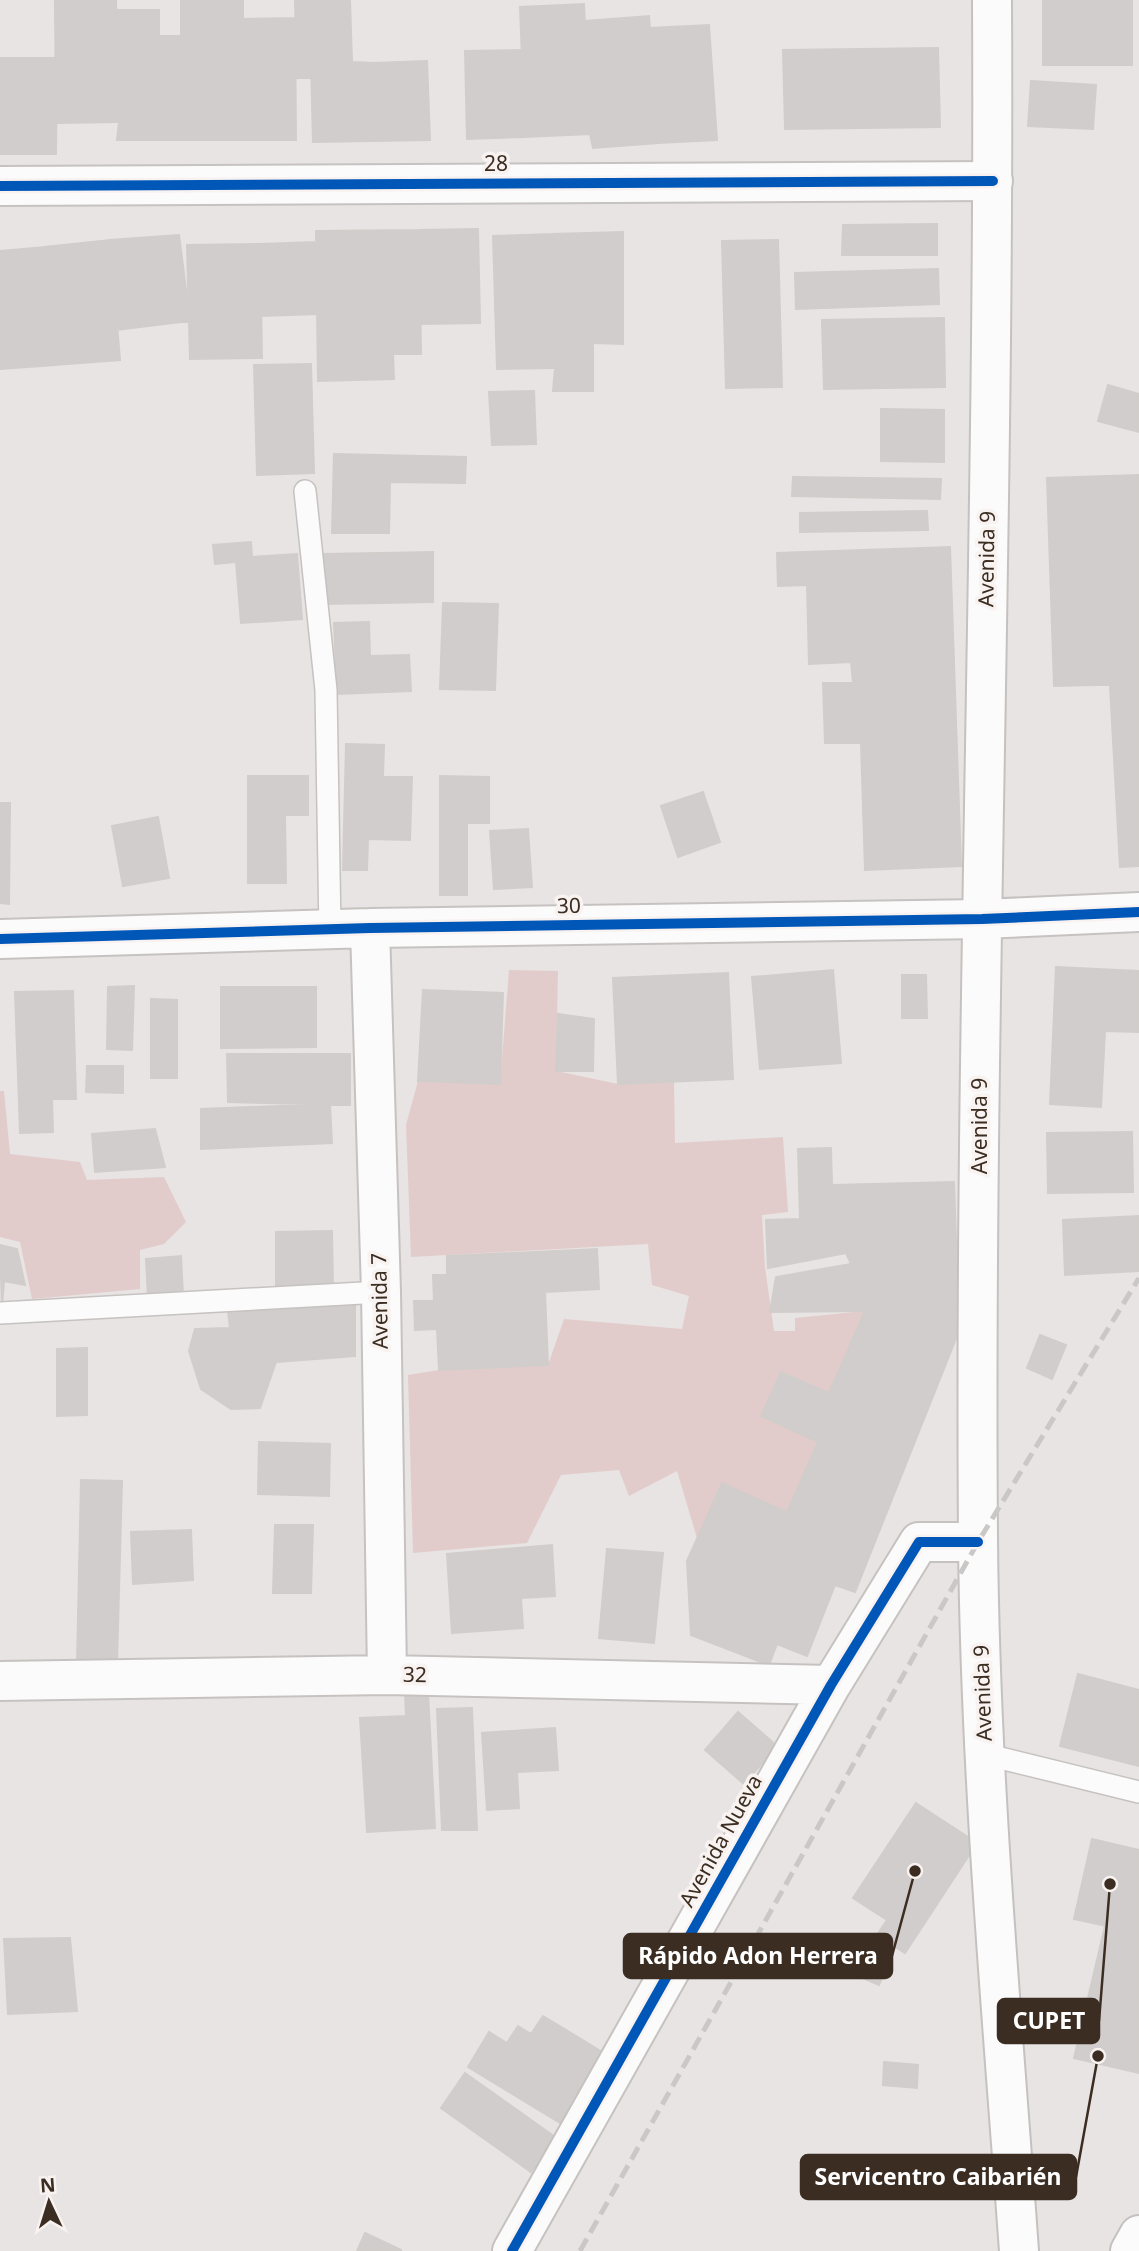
<svg xmlns="http://www.w3.org/2000/svg" width="1139" height="2251" viewBox="0 0 1139 2251" font-family="'Noto Sans',sans-serif">
<style>
.green{fill:#e2cccb}
.building{fill:#d1cdcc;stroke:#d1cdcb;stroke-width:2}
.lines{fill:none;stroke-linecap:round;stroke-linejoin:round}
.lane-casing{stroke:#c6c2c0;stroke-width:24}
.street-casing{stroke:#c6c2c0;stroke-width:42}
.secondary-casing{stroke:#c5c1bf;stroke-width:42}
.lane{stroke:#fcfbfb;stroke-width:21}
.street{stroke:#fcfbfb;stroke-width:38}
.secondary{stroke:#fcfbfb;stroke-width:38}
.rail{stroke:#cac8c6;stroke-width:5;stroke-dasharray:14 7;stroke-linecap:butt}
.cycleway-casing{stroke:#f8f2f0;stroke-width:15}
.cycleway{stroke:#0057b8;stroke-width:10}
.labels{text-anchor:middle;stroke-width:7;stroke-linejoin:round;paint-order:stroke}
.street-label{font-size:21px;fill:#3b2d21;stroke:#f8f2f0}
.leader{fill:none;stroke:#3b2d21;stroke-width:2.5}
.callout-dot{fill:#3b2d21;stroke:#f8f2f0;stroke-width:2.5}
.callout{fill:#3b2d21;stroke:#3b2d21;stroke-width:2.5}
.callout-label{font-size:23px;text-anchor:middle;font-weight:bold;fill:#fff}
</style>
<rect width="100%" height="100%" fill="#e8e4e3"/>
<path class="green" d="M 509,970 L 558,971 L 556,1071 L 618,1084 L 674,1082 L 675,1143 L 783,1137 L 788,1212 L 762,1215 L 765,1267 L 774,1331 L 795,1331 L 795,1318 L 865,1311 L 829,1393 L 781,1372 L 761,1416 L 818,1442 L 787,1512 L 722,1483 L 697,1538 L 677,1471 L 629,1496 L 619,1470 L 561,1475 L 527,1543 L 413,1553 L 408,1375 L 439,1370 L 548,1365 L 564,1319 L 682,1329 L 689,1296 L 652,1285 L 648,1244 L 411,1257 L 406,1125 L 418,1081 L 500,1084 Z
M 0,1091 L 4,1091 L 10,1154 L 80,1162 L 87,1180 L 164,1177 L 186,1222 L 164,1244 L 140,1250 L 140,1289 L 32,1299 L 20,1242 L 0,1237 Z"/>
<path class="building" d="M 55,0 L 116,0 L 119,122 L 56,123 Z
M 181,0 L 243,0 L 243,140 L 181,140 Z
M 295,0 L 350,0 L 352,62 L 311,63 L 312,78 L 297,78 Z
M 1043,0 L 1132,0 L 1132,65 L 1043,65 Z
M 584,4 L 590,134 L 525,137 L 520,7 Z
M 116,10 L 159,10 L 159,36 L 181,36 L 181,140 L 117,140 L 119,122 Z
M 649,16 L 658,143 L 593,148 L 590,134 L 585,21 Z
M 295,18 L 296,140 L 243,140 L 243,19 Z
M 709,25 L 717,140 L 658,143 L 650,28 Z
M 938,48 L 940,127 L 785,129 L 783,50 Z
M 523,50 L 525,137 L 467,139 L 465,51 Z
M 0,58 L 57,58 L 56,154 L 0,154 Z
M 427,61 L 430,140 L 374,141 L 373,63 Z
M 352,62 L 373,63 L 374,141 L 313,142 L 311,63 Z
M 1031,81 L 1096,85 L 1093,129 L 1028,126 Z
M 937,224 L 937,255 L 842,255 L 843,225 Z
M 478,229 L 480,323 L 420,324 L 419,230 Z
M 419,230 L 421,354 L 393,354 L 394,379 L 318,381 L 316,231 Z
M 623,232 L 623,344 L 593,343 L 593,391 L 553,391 L 555,368 L 552,234 Z
M 552,234 L 555,368 L 497,369 L 493,236 Z
M 179,235 L 190,321 L 117,330 L 110,240 Z
M 110,240 L 120,360 L 55,365 L 45,247 Z
M 778,240 L 782,387 L 726,388 L 722,241 Z
M 316,242 L 318,314 L 261,316 L 260,244 Z
M 260,244 L 262,358 L 190,359 L 187,245 Z
M 45,247 L 55,365 L 0,369 L 0,251 Z
M 938,269 L 939,304 L 796,309 L 795,273 Z
M 944,318 L 945,387 L 824,389 L 822,320 Z
M 311,364 L 314,473 L 257,475 L 254,365 Z
M 1108,385 L 1139,394 L 1139,432 L 1098,421 Z
M 534,391 L 536,444 L 492,445 L 489,392 Z
M 881,409 L 944,410 L 944,462 L 881,461 Z
M 334,454 L 466,457 L 465,483 L 390,482 L 389,533 L 332,533 Z
M 1139,475 L 1139,684 L 1054,686 L 1047,478 Z
M 793,477 L 941,479 L 940,499 L 792,496 Z
M 927,511 L 928,530 L 800,532 L 800,513 Z
M 251,542 L 252,557 L 297,554 L 302,619 L 241,623 L 236,562 L 215,564 L 213,545 Z
M 950,547 L 961,866 L 865,870 L 861,743 L 825,743 L 823,683 L 853,683 L 851,662 L 809,664 L 807,585 L 778,586 L 777,553 Z
M 433,552 L 433,602 L 325,604 L 324,554 Z
M 443,603 L 498,604 L 495,690 L 440,689 Z
M 369,622 L 370,656 L 409,655 L 411,691 L 337,694 L 334,623 Z
M 1139,684 L 1139,866 L 1120,867 L 1110,686 Z
M 346,744 L 384,745 L 383,777 L 412,777 L 410,840 L 368,839 L 367,870 L 343,870 Z
M 248,776 L 308,776 L 308,815 L 285,815 L 286,883 L 248,883 Z
M 440,776 L 489,777 L 489,823 L 467,823 L 467,895 L 440,895 Z
M 703,792 L 720,842 L 678,857 L 661,806 Z
M 0,803 L 10,803 L 9,904 L 0,903 Z
M 158,817 L 169,878 L 123,886 L 112,826 Z
M 528,829 L 532,887 L 494,889 L 490,831 Z
M 1056,967 L 1139,971 L 1139,1032 L 1105,1031 L 1101,1107 L 1050,1104 Z
M 833,970 L 841,1063 L 760,1069 L 752,977 Z
M 728,973 L 733,1079 L 618,1084 L 613,978 Z
M 902,975 L 926,975 L 927,1018 L 902,1018 Z
M 134,986 L 132,1050 L 107,1049 L 108,987 Z
M 221,987 L 316,987 L 316,1047 L 221,1048 Z
M 423,990 L 503,993 L 500,1084 L 418,1081 Z
M 73,991 L 76,1099 L 52,1099 L 53,1132 L 20,1133 L 15,992 Z
M 151,999 L 177,1000 L 177,1078 L 151,1078 Z
M 558,1014 L 594,1019 L 593,1071 L 556,1071 Z
M 227,1054 L 350,1054 L 350,1105 L 228,1102 Z
M 87,1066 L 123,1066 L 123,1093 L 86,1092 Z
M 330,1104 L 332,1143 L 201,1149 L 201,1109 Z
M 155,1129 L 165,1167 L 95,1172 L 92,1134 Z
M 1132,1132 L 1133,1192 L 1048,1193 L 1047,1133 Z
M 831,1148 L 832,1185 L 954,1182 L 959,1331 L 855,1592 L 835,1585 L 807,1656 L 777,1644 L 769,1665 L 691,1635 L 687,1561 L 722,1483 L 787,1512 L 818,1442 L 761,1416 L 781,1372 L 829,1393 L 865,1311 L 770,1312 L 776,1277 L 851,1264 L 846,1253 L 768,1268 L 766,1220 L 800,1219 L 798,1149 Z
M 1139,1216 L 1139,1271 L 1065,1275 L 1063,1220 Z
M 332,1231 L 333,1289 L 276,1290 L 276,1232 Z
M 0,1245 L 17,1249 L 25,1285 L 4,1281 L 2,1307 Z
M 597,1249 L 599,1289 L 545,1292 L 548,1365 L 439,1370 L 437,1329 L 415,1330 L 414,1301 L 434,1301 L 433,1275 L 447,1275 L 447,1256 Z
M 181,1256 L 183,1296 L 148,1299 L 146,1259 Z
M 355,1303 L 355,1356 L 276,1362 L 260,1408 L 231,1409 L 201,1389 L 189,1351 L 195,1329 L 230,1328 L 228,1311 Z
M 1040,1335 L 1066,1345 L 1052,1379 L 1027,1368 Z
M 87,1348 L 87,1415 L 57,1416 L 57,1349 Z
M 259,1442 L 330,1444 L 329,1496 L 258,1494 Z
M 81,1480 L 122,1481 L 117,1663 L 77,1663 Z
M 275,1525 L 313,1525 L 311,1593 L 273,1593 Z
M 191,1530 L 193,1580 L 133,1584 L 131,1532 Z
M 552,1545 L 555,1596 L 521,1598 L 523,1628 L 452,1633 L 447,1554 Z
M 607,1549 L 663,1553 L 654,1643 L 599,1638 Z
M 1078,1674 L 1139,1690 L 1139,1766 L 1060,1746 Z
M 428,1692 L 435,1828 L 367,1832 L 360,1718 L 406,1716 L 405,1694 Z
M 472,1708 L 477,1830 L 442,1830 L 437,1709 Z
M 738,1712 L 777,1746 L 744,1784 L 705,1750 Z
M 555,1728 L 558,1770 L 517,1772 L 519,1808 L 487,1810 L 482,1733 Z
M 916,1803 L 977,1843 L 905,1953 L 877,1935 L 887,1920 L 853,1898 Z
M 1092,1839 L 1139,1850 L 1139,1933 L 1074,1919 Z
M 1105,1926 L 1139,1933 L 1139,2073 L 1074,2058 Z
M 70,1938 L 77,2011 L 8,2014 L 4,1939 Z
M 859,1940 L 892,1954 L 879,1985 L 846,1971 Z
M 543,2016 L 604,2053 L 560,2123 L 468,2067 L 489,2032 L 507,2043 L 518,2026 L 531,2034 Z
M 884,2062 L 918,2065 L 917,2088 L 883,2085 Z
M 465,2073 L 555,2137 L 531,2172 L 441,2108 Z
M 365,2233 L 401,2250 L 401,2251 L 357,2251 Z"/>
<g class="lines">
<defs>
<path id="lane" d="M 305,491 L 326,690 L 330,931
M 0,1313 L 381,1292
M 984,1754 L 1139,1792"/>
<path id="street" d="M 0,186 L 993,181
M 370,928 L 381,1292 L 387,1675
M 0,939 L 370,928 L 982,919 L 1139,912
M 0,1681 L 387,1675 L 831,1685
M 512,2251 L 831,1685 L 919,1542 L 978,1542"/>
<path id="secondary" d="M 992,0 C 995,513 974,1026 978,1539 C 980,1777 1002,2014 1019,2251
M 1130,2251 L 1139,2235"/>
</defs>
<use href="#lane" class="lane-casing"/>
<use href="#street" class="street-casing"/>
<use href="#secondary" class="secondary-casing"/>
<use href="#lane" class="lane"/>
<use href="#street" class="street"/>
<use href="#secondary" class="secondary"/>
<path class="rail" d="M 580,2251 L 978,1542 L 1139,1278"/>
<defs>
<path id="cycleway" d="M 0,186 L 993,181
M 0,939 L 370,928 L 982,919 L 1139,912
M 512,2251 L 831,1685 L 919,1542 L 978,1542"/>
</defs>
<use href="#cycleway" class="cycleway-casing"/>
<use href="#cycleway" class="cycleway"/>
</g>
<g class="labels">
<g class="street-label">
<text x="496" y="171">28</text>
<text transform="translate(987 559) rotate(-89)" y="7">Avenida 9</text>
<text transform="translate(569 906) rotate(-1)" y="7">30</text>
<text transform="translate(980 1126) rotate(-90)" y="7">Avenida 9</text>
<text transform="translate(380 1301) rotate(-91)" y="7">Avenida 7</text>
<text transform="translate(415 1675) rotate(1)" y="7">32</text>
<text transform="translate(983 1693) rotate(-92)" y="7">Avenida 9</text>
<text transform="translate(721 1841) rotate(-61)" y="7">Avenida Nueva</text>
</g>
</g>
<path class="leader" d="M915 1871L892 1956M1110 1884L1099 2021M1098 2056L1076 2177"/>
<g class="callout-dot">
<circle cx="915" cy="1871" r="7"/>
<circle cx="1110" cy="1884" r="7"/>
<circle cx="1098" cy="2056" r="7"/>
</g>
<g class="callout">
<rect x="624" y="1934" width="268" height="44" rx="7"/>
<rect x="998" y="1999" width="101" height="44" rx="7"/>
<rect x="801" y="2155" width="275" height="44" rx="7"/>
</g>
<g class="callout-label">
<text x="758" y="1964">Rápido Adon Herrera</text>
<text x="1049" y="2029">CUPET</text>
<text x="938" y="2185">Servicentro Caibarién</text>
</g>
<g transform="translate(49 2202) rotate(356)" stroke="#f8f2f0" stroke-width="5" paint-order="stroke">
<path d="M0-5L12 26L0 18L-12 26Z" fill="#3b2d21"/>
<text y="-10" font-size="19" font-weight="bold" text-anchor="middle" fill="#3b2d21">N</text>
</g>
</svg>
